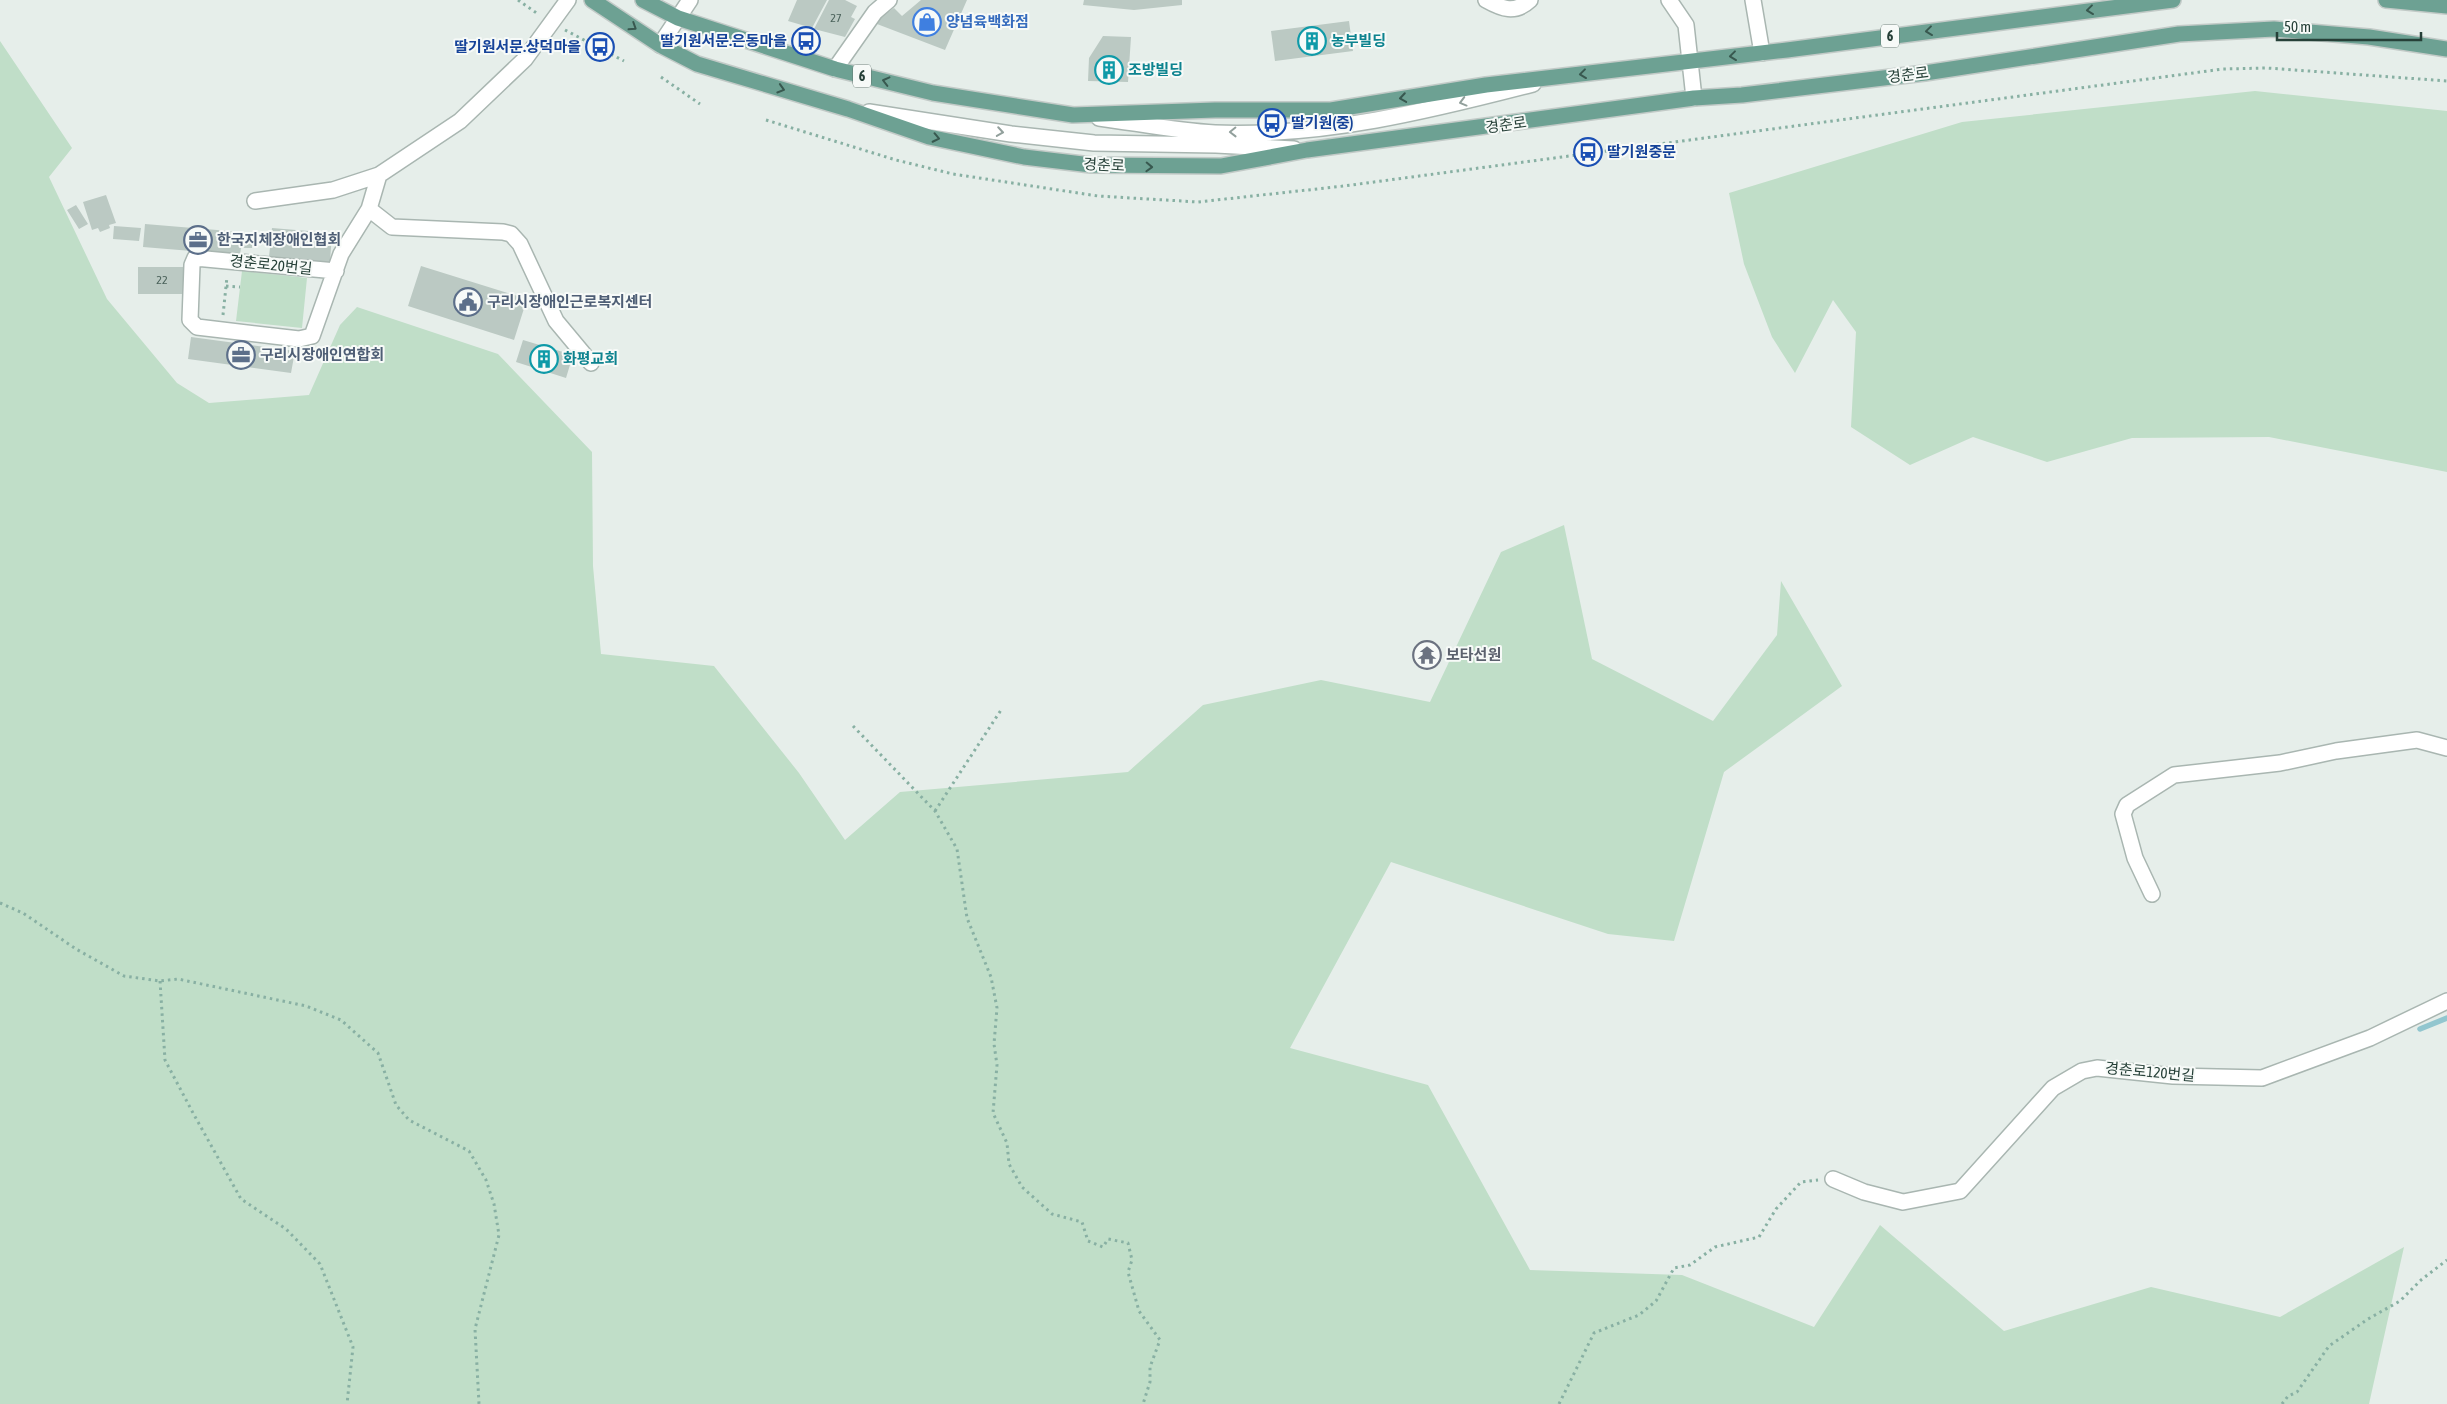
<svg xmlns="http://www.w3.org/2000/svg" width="2447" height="1404" viewBox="0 0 2447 1404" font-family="'Asap Condensed','Noto Sans KR',sans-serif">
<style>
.green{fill:#c0dec8}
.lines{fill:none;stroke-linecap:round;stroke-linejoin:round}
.stream{stroke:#92c6cf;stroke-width:5.5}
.building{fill:#bbc9c3}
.minor-casing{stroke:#a9b6b1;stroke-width:18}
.major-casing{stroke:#c2cac7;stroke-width:18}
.path{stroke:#88b0a3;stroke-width:3;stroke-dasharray:2.5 4;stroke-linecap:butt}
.minor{stroke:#fff;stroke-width:15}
.major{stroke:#6da193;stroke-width:15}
.oneway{stroke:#38584f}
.oneway2{stroke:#92a09c}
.labels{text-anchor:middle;stroke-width:4;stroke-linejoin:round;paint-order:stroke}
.number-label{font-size:12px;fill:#4b625b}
.shield{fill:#f7faf8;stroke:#657872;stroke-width:1}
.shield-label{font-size:14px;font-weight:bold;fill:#264038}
.shop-label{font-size:15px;font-weight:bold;fill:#366cbe;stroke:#f7faf8;text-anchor:start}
.transit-label{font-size:15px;font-weight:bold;fill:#164399;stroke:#f7faf8;text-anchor:end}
.culture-label{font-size:15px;font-weight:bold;fill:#0d838f;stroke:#f7faf8;text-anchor:start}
.street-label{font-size:15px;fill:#264038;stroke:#f7faf8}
.service-label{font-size:15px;font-weight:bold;fill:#4e5e75;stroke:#f7faf8;text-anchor:start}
.worship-label{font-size:15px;font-weight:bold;fill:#5b616d;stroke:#f7faf8;text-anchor:start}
</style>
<rect width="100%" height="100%" fill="#e6eeea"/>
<path class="green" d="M 0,41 L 72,148 L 49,177 L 107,299 L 177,383 L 209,403 L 309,395 L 340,325 L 357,307 L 498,354 L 592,452 L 593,566 L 601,654 L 714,666 L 799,773 L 845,840 L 900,792 L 1128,772 L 1203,705 L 1321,680 L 1430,702 L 1501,552 L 1564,525 L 1592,659 L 1713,721 L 1777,635 L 1781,581 L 1842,686 L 1724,772 L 1674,941 L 1608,934 L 1391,862 L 1290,1048 L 1428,1085 L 1530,1270 L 1682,1275 L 1814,1327 L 1880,1225 L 2004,1331 L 2151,1287 L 2280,1317 L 2404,1247 L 2369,1404 L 0,1404 Z
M 2255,91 L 2447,111 L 2447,472 L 2269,437 L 2132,438 L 2047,462 L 1973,437 L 1910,465 L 1851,427 L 1856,332 L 1833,300 L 1795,373 L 1772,337 L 1744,264 L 1729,193 L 1962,122 Z
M 242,271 L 307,278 L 302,328 L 236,321 Z"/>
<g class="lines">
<path class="stream" d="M 2420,1029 L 2447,1018"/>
</g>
<path class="building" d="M 797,0 L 827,0 L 812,28 L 788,21 Z
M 829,0 L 845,0 L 857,6 L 851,17 L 855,19 L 845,37 L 814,29 Z
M 921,0 L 967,0 L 945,50 L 877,24 L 875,21 L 894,8 L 902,16 Z
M 1084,0 L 1182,0 L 1182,5 L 1134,10 L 1083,5 Z
M 1349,21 L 1353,51 L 1275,61 L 1271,31 Z
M 1103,36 L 1131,37 L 1128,82 L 1088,81 L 1089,58 Z
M 106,195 L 116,223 L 109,225 L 110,228 L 100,232 L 98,228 L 92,230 L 83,202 Z
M 76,205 L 88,224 L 79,229 L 67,210 Z
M 145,224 L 253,233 L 252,248 L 241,248 L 240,255 L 143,247 Z
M 114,226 L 141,228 L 139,241 L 113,239 Z
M 272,228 L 332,233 L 330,262 L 269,257 Z
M 421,266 L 527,299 L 514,340 L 408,306 Z
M 138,267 L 187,267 L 186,294 L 138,294 Z
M 191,337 L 295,351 L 291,373 L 188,359 Z
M 523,340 L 573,355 L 566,378 L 516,362 Z"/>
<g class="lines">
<defs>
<path id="minor" d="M 1486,0 C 1502,9 1515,14 1530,0
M 1669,0 L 1686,25 L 1694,98
M 1753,0 L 1762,53
M 660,45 L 690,0
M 835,69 L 875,12 L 889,0
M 869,112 L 1011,134 L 1094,143 L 1216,145 L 1294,149
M 1099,118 C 1137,123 1177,131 1215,133 C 1323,137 1429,111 1533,84
M 255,201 L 333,190 L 379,175
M 369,209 L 392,227 L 503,232 L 511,234 L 520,244 L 556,321 L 591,363
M 336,271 L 195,258 L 192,265 L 190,320 L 197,327 L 299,339 L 312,336 L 341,254 L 369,209 L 379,175 L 460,121 L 525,59 L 568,0
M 2152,894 L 2135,858 L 2123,814 L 2127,805 L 2174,775 L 2280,763 L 2336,751 L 2417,740 L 2447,748
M 1833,1179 L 1864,1192 L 1903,1202 L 1960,1191 L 2053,1088 L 2082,1071 L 2097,1068 L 2173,1076 L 2262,1078 L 2370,1038 L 2447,1001"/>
<path id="major" d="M 592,0 L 660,45 L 697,64 L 848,109 L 929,137 L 1024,157 L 1091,165 L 1221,166 L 1307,150 L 1694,98 L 1742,95 L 1925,73 L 2179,34 L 2274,29 L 2369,37 L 2447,49
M 643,0 L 678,18 L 835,69 L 933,93 L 1073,115 L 1215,110 L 1331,110 L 1486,85 L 1787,50 L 2173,0
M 2386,0 L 2447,6"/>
</defs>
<use href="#minor" class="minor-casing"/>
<use href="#major" class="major-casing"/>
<path class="path" d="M 518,0 L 538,14
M 565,30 L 624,61
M 661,77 L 700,104
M 766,120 L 896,160 L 953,174 L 1098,196 L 1198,202 L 1344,186 L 2223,69 L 2267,68 L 2447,81
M 226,286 L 240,287
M 223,315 L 227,277
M 853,726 L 935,811 L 957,849 L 967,918 L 991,977 L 997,1008 L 994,1044 L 997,1065 L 993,1113 L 1007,1143 L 1009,1164 L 1022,1187 L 1052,1214 L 1082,1222 L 1088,1241 L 1103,1247 L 1108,1239 L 1128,1243 L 1132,1260 L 1128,1272 L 1139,1311 L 1160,1340 L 1150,1367 L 1150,1382 L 1143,1404
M 935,811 L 1001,710
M 0,903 L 23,913 L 76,949 L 124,976 L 160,981 L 178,979 L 306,1006 L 341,1020 L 378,1053 L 396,1105 L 409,1120 L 469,1151 L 486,1180 L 494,1204 L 499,1235 L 475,1329 L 479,1404
M 160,981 L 165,1060 L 193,1113 L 241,1199 L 286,1229 L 320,1264 L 353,1347 L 347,1404
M 1559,1404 L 1594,1333 L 1639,1315 L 1656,1301 L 1674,1268 L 1690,1265 L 1715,1247 L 1759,1237 L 1776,1209 L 1801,1182 L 1818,1180
M 2282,1404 L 2288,1396 L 2297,1392 L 2329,1346 L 2368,1319 L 2400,1301 L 2421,1280 L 2447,1260"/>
<use href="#minor" class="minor"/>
<use href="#major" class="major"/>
</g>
<defs><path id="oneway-chevron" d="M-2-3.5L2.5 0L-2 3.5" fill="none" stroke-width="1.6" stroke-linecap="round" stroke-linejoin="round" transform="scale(1.25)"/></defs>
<g class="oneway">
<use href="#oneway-chevron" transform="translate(2090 10) rotate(173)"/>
<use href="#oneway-chevron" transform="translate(633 27) rotate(33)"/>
<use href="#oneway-chevron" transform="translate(1929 31) rotate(173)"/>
<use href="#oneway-chevron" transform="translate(1733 56) rotate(173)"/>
<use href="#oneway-chevron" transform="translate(1583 74) rotate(173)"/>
<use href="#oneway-chevron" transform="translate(886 81) rotate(-166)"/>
<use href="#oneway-chevron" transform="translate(781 89) rotate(17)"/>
<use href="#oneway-chevron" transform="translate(1403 98) rotate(171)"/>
<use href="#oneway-chevron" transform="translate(936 138) rotate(12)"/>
<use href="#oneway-chevron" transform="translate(1149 167) rotate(2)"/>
</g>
<g class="oneway2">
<use href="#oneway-chevron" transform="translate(1463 102) rotate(165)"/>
<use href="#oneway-chevron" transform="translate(1000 132) rotate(9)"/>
<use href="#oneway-chevron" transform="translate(1233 132) rotate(179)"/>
</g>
<defs>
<symbol id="shop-ring" viewBox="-11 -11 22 22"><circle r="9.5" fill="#f7faf8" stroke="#3f7fe0" stroke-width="1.5"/><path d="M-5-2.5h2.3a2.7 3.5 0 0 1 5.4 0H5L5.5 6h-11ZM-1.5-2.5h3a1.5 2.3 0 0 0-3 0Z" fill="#3f7fe0"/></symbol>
<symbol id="bus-ring" viewBox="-11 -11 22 22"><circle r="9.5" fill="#f7faf8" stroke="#1a4fb4" stroke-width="1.5"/><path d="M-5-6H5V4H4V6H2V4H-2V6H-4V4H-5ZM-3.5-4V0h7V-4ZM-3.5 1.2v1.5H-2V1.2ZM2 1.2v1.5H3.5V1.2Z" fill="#1a4fb4"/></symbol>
<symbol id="building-ring" viewBox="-11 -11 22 22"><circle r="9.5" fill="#f7faf8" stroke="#0f9aa8" stroke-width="1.5"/><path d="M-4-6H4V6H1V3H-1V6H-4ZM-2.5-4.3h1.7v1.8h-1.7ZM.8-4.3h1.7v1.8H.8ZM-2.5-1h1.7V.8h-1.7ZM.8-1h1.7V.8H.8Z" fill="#0f9aa8"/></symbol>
<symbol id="office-ring" viewBox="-11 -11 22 22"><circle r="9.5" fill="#f7faf8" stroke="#5c6f8a" stroke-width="1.5"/><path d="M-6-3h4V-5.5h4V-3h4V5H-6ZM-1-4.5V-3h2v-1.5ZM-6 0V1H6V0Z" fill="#5c6f8a"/></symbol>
<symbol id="civic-ring" viewBox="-11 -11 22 22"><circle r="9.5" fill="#f7faf8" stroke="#5c6f8a" stroke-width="1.5"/><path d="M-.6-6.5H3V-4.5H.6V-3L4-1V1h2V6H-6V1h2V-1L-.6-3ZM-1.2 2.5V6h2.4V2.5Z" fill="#5c6f8a"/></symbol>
<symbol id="temple-ring" viewBox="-11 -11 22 22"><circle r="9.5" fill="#f7faf8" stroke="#6b7280" stroke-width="1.5"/><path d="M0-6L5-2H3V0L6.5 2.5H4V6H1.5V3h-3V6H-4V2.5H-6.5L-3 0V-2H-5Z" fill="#6b7280"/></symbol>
</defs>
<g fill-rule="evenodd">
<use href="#shop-ring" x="911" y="6" width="32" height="32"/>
<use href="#bus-ring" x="790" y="25" width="32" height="32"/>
<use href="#building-ring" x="1296" y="25" width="32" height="32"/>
<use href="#bus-ring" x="584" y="31" width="32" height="32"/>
<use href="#building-ring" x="1093" y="54" width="32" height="32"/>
<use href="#bus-ring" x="1256" y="107" width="32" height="32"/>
<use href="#bus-ring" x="1572" y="136" width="32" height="32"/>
<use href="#office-ring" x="182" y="224" width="32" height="32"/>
<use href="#civic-ring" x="452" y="286" width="32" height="32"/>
<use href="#office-ring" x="225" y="339" width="32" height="32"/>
<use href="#building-ring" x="528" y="343" width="32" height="32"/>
<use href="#temple-ring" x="1411" y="639" width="32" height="32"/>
</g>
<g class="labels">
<g class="number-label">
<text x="836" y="22">27</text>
<text x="162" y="284">22</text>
</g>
<g class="shield">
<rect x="1881" y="24.5" width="18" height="23" rx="4"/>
<rect x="853" y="64.5" width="18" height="23" rx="4"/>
</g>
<g class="shield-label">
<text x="1890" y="41">6</text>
<text x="862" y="81">6</text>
</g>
<g class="shop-label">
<text x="946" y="27">양념육백화점</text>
</g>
<g class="transit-label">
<text x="787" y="46">딸기원서문.은동마을</text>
<text x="581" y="52">딸기원서문.상덕마을</text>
<text x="1291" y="128" text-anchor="start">딸기원(중)</text>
<text x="1607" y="157" text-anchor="start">딸기원중문</text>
</g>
<g class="culture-label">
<text x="1331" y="46">농부빌딩</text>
<text x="1128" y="75">조방빌딩</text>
<text x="563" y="364">화평교회</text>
</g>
<g class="street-label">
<text transform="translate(1908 75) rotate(-7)" y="5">경춘로</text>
<text transform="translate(1506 125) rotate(-8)" y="5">경춘로</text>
<text transform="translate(1104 165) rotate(3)" y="5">경춘로</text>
<text transform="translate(271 265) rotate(6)" y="5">경춘로20번길</text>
<text transform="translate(2150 1072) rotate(5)" y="5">경춘로120번길</text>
</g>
<g class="service-label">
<text x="217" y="245">한국지체장애인협회</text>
<text x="487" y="307">구리시장애인근로복지센터</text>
<text x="260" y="360">구리시장애인연합회</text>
</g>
<g class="worship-label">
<text x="1446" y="660">보타선원</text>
</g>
</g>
<path d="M2277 32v8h144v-8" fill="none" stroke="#264038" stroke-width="2.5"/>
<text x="2284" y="32" font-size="15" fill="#264038" stroke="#f7faf8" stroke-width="4" paint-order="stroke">50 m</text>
</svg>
